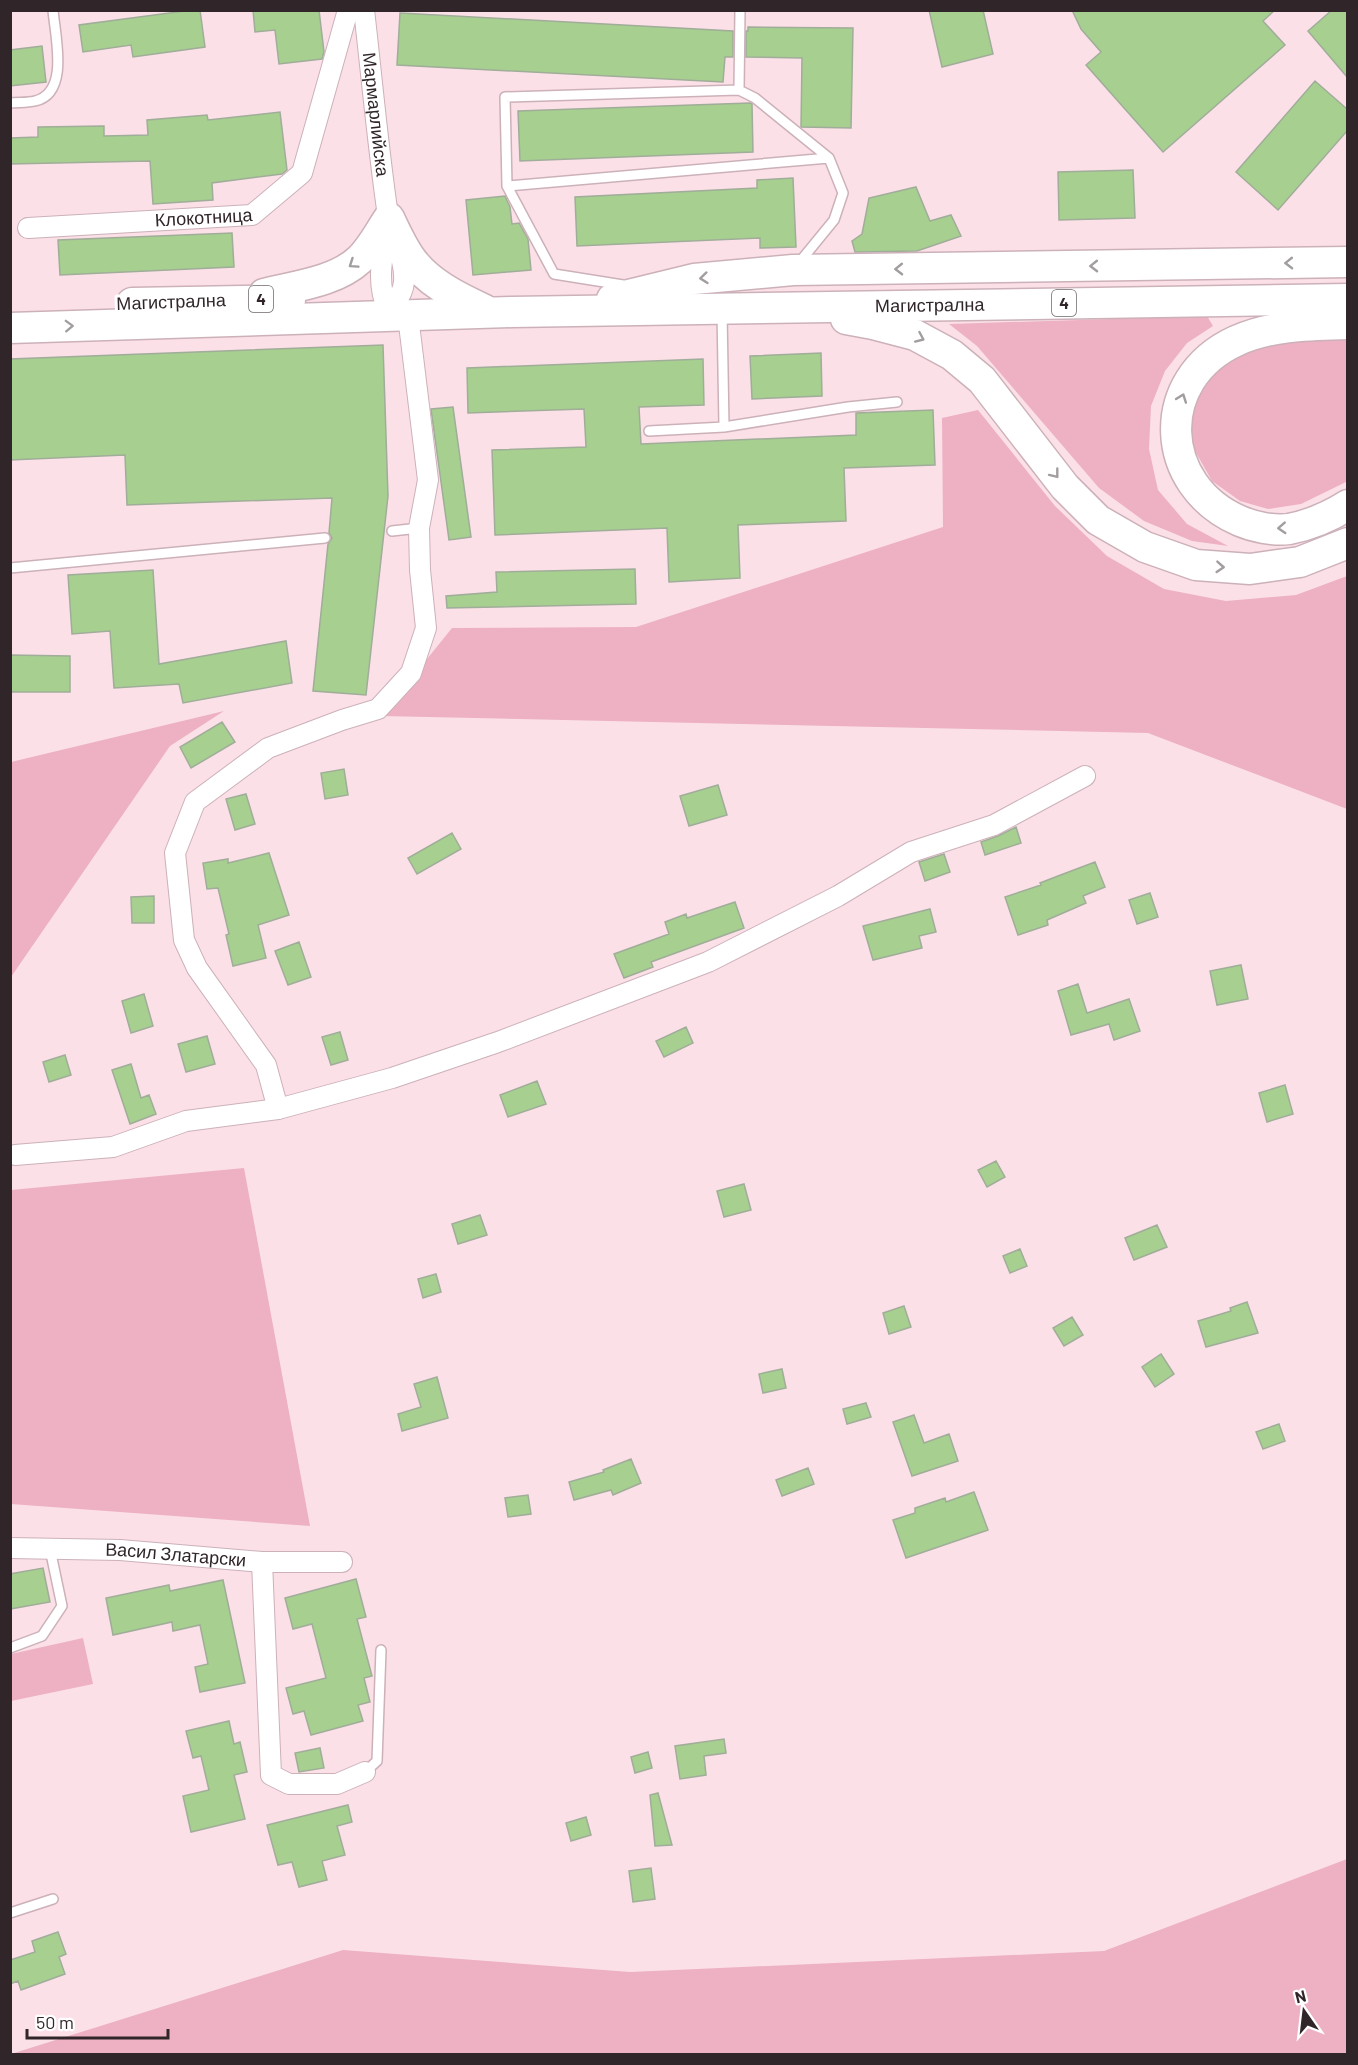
<svg xmlns="http://www.w3.org/2000/svg" width="1358" height="2065" viewBox="0 0 1358 2065" font-family="Barlow,sans-serif">
<style>
.green{fill:#edb1c3}
.building{fill:#a6cf90;stroke:#a0ad99;stroke-width:1.5}
.lines{fill:none;stroke-linecap:round;stroke-linejoin:round}
.service-casing{stroke:#ccb1b9;stroke-width:12}
.minor-casing{stroke:#ccb1b9;stroke-width:22}
.primary-casing{stroke:#ccb1b9;stroke-width:33}
.service{stroke:#fff;stroke-width:9}
.minor{stroke:#fff;stroke-width:20}
.primary{stroke:#fff;stroke-width:30}
.oneway{stroke:#a29d9f}
.labels{text-anchor:middle;stroke-width:6;stroke-linejoin:round;paint-order:stroke}
.shield{fill:#fff;stroke:#6e6769;stroke-width:1.5}
.shield-label{font-size:16px;font-weight:bold;fill:#302629}
.street-label{font-size:18px;fill:#302629;stroke:#fff}
</style>
<rect width="100%" height="100%" fill="#fce0e8"/>
<path class="green" d="M 1207,316 L 1213,326 L 1187,343 L 1165,371 L 1151,406 L 1149,449 L 1158,490 L 1187,524 L 1228,546 L 1192,541 L 1144,521 L 1099,488 L 977,346 L 949,324 Z
M 1347,333 L 1348,481 L 1301,504 L 1268,509 L 1240,501 L 1212,481 L 1195,451 L 1187,420 L 1194,386 L 1246,344 Z
M 978,410 L 1055,506 L 1107,556 L 1164,589 L 1226,601 L 1296,595 L 1347,576 L 1347,809 L 1148,733 L 381,716 L 452,628 L 636,627 L 943,527 L 942,418 Z
M 224,711 L 170,746 L 11,977 L 11,762 Z
M 244,1168 L 310,1526 L 11,1504 L 11,1190 Z
M 83,1638 L 93,1684 L 11,1701 L 11,1654 Z
M 1347,1859 L 1347,2054 L 11,2054 L 343,1950 L 630,1972 L 1104,1951 Z"/>
<path class="building" d="M 192,10 L 200,10 L 205,47 L 133,57 L 131,45 L 83,52 L 79,25 Z
M 253,10 L 319,10 L 324,52 L 322,59 L 279,64 L 275,30 L 255,32 Z
M 929,10 L 983,10 L 993,54 L 942,67 Z
M 1072,10 L 1275,10 L 1263,21 L 1285,45 L 1163,152 L 1086,65 L 1101,52 L 1081,29 Z
M 1332,10 L 1347,10 L 1347,77 L 1308,31 Z
M 400,13 L 733,31 L 733,57 L 725,57 L 723,82 L 397,65 Z
M 748,27 L 853,28 L 851,128 L 801,127 L 802,58 L 746,57 L 746,31 L 748,31 Z
M 42,46 L 46,82 L 10,86 L 10,50 Z
M 1315,81 L 1347,109 L 1347,131 L 1278,210 L 1236,172 Z
M 750,103 L 752,104 L 753,152 L 520,161 L 518,111 Z
M 280,112 L 287,170 L 282,174 L 212,183 L 213,200 L 153,204 L 150,161 L 10,164 L 10,138 L 38,137 L 38,127 L 104,126 L 104,136 L 148,135 L 147,120 L 207,115 L 208,120 Z
M 1133,170 L 1135,218 L 1059,220 L 1058,172 Z
M 793,178 L 796,247 L 760,248 L 760,238 L 577,246 L 575,197 L 757,188 L 757,180 Z
M 916,187 L 930,221 L 951,215 L 961,236 L 917,251 L 855,252 L 852,241 L 862,234 L 869,198 Z
M 505,196 L 510,207 L 512,224 L 519,223 L 528,239 L 531,270 L 473,275 L 466,200 Z
M 232,233 L 234,267 L 60,275 L 58,240 Z
M 383,345 L 388,496 L 366,695 L 313,691 L 328,544 L 332,538 L 329,533 L 332,498 L 127,505 L 125,455 L 10,460 L 10,359 Z
M 821,353 L 822,396 L 752,399 L 750,356 Z
M 703,359 L 704,405 L 639,407 L 641,444 L 856,435 L 856,413 L 933,410 L 935,465 L 844,468 L 846,521 L 738,525 L 740,578 L 669,582 L 667,528 L 495,535 L 492,450 L 586,447 L 584,409 L 468,413 L 467,368 Z
M 453,407 L 471,537 L 449,540 L 431,409 Z
M 635,569 L 636,604 L 447,608 L 446,596 L 497,592 L 496,572 Z
M 153,570 L 159,664 L 286,641 L 292,683 L 183,703 L 179,684 L 114,688 L 110,631 L 72,634 L 68,575 Z
M 10,655 L 70,656 L 70,692 L 10,692 Z
M 222,722 L 235,742 L 191,768 L 180,747 Z
M 344,769 L 348,795 L 325,799 L 321,773 Z
M 718,785 L 727,815 L 689,826 L 680,796 Z
M 246,794 L 255,824 L 235,830 L 226,799 Z
M 1016,827 L 1021,843 L 985,855 L 981,842 L 998,836 Z
M 452,833 L 461,849 L 417,874 L 408,858 Z
M 269,853 L 289,915 L 258,925 L 266,958 L 233,966 L 226,935 L 229,934 L 218,888 L 207,889 L 203,863 L 228,859 L 228,863 Z
M 944,854 L 950,872 L 925,881 L 919,862 Z
M 1095,862 L 1105,887 L 1083,896 L 1086,903 L 1047,920 L 1048,925 L 1018,935 L 1005,897 L 1041,885 L 1040,883 L 1058,876 Z
M 1150,893 L 1158,917 L 1137,924 L 1129,900 Z
M 154,896 L 154,923 L 132,923 L 131,897 Z
M 735,902 L 744,928 L 651,962 L 653,967 L 624,978 L 614,954 L 669,934 L 665,922 L 686,914 L 687,918 Z
M 930,909 L 936,932 L 919,936 L 922,948 L 873,960 L 863,926 Z
M 299,942 L 311,977 L 288,985 L 275,951 Z
M 1241,965 L 1248,999 L 1217,1005 L 1210,971 Z
M 1078,984 L 1087,1013 L 1129,999 L 1140,1031 L 1114,1040 L 1109,1024 L 1071,1035 L 1058,991 Z
M 144,994 L 153,1026 L 131,1033 L 122,1001 Z
M 686,1027 L 693,1043 L 664,1057 L 656,1041 Z
M 340,1032 L 348,1060 L 331,1065 L 322,1037 Z
M 207,1036 L 215,1064 L 186,1072 L 178,1044 Z
M 65,1055 L 71,1075 L 49,1082 L 43,1062 Z
M 131,1064 L 141,1098 L 149,1095 L 156,1114 L 130,1124 L 112,1070 Z
M 537,1081 L 546,1104 L 508,1117 L 500,1095 Z
M 1285,1085 L 1293,1114 L 1267,1122 L 1259,1093 Z
M 996,1161 L 1005,1177 L 987,1187 L 978,1170 Z
M 744,1184 L 751,1210 L 724,1217 L 717,1191 Z
M 480,1215 L 487,1235 L 458,1244 L 452,1224 Z
M 1157,1225 L 1167,1247 L 1134,1260 L 1125,1238 Z
M 1020,1249 L 1027,1266 L 1010,1273 L 1003,1256 Z
M 436,1274 L 441,1292 L 423,1298 L 418,1279 Z
M 1247,1302 L 1258,1333 L 1206,1347 L 1198,1321 L 1231,1311 L 1230,1308 Z
M 904,1306 L 911,1327 L 889,1334 L 883,1313 Z
M 1072,1317 L 1083,1335 L 1064,1346 L 1053,1328 Z
M 1161,1354 L 1174,1374 L 1155,1387 L 1142,1367 Z
M 782,1369 L 786,1388 L 763,1393 L 759,1374 Z
M 437,1377 L 448,1418 L 402,1431 L 398,1414 L 421,1407 L 414,1384 Z
M 866,1403 L 871,1417 L 847,1424 L 843,1409 Z
M 914,1415 L 924,1443 L 949,1434 L 958,1461 L 912,1476 L 893,1422 Z
M 1279,1424 L 1285,1441 L 1263,1449 L 1256,1432 Z
M 631,1459 L 641,1483 L 613,1495 L 611,1490 L 574,1500 L 569,1482 L 604,1472 L 603,1470 Z
M 808,1468 L 814,1484 L 782,1496 L 776,1480 Z
M 974,1492 L 988,1530 L 906,1558 L 893,1520 L 915,1513 L 915,1508 L 945,1498 L 946,1502 Z
M 528,1495 L 531,1514 L 508,1517 L 505,1498 Z
M 43,1568 L 50,1602 L 10,1609 L 10,1574 Z
M 356,1579 L 366,1617 L 357,1619 L 372,1676 L 364,1678 L 370,1702 L 358,1705 L 363,1721 L 311,1735 L 304,1711 L 293,1714 L 286,1688 L 326,1678 L 312,1624 L 293,1629 L 285,1598 Z
M 223,1580 L 245,1683 L 200,1692 L 195,1667 L 208,1664 L 200,1625 L 173,1631 L 172,1622 L 113,1635 L 106,1598 L 169,1585 L 170,1591 Z
M 229,1721 L 234,1744 L 240,1742 L 247,1772 L 234,1775 L 245,1819 L 191,1832 L 183,1796 L 209,1790 L 201,1756 L 193,1758 L 186,1731 Z
M 724,1739 L 726,1753 L 704,1756 L 706,1775 L 680,1779 L 675,1746 Z
M 320,1748 L 324,1768 L 299,1772 L 295,1753 Z
M 648,1752 L 652,1768 L 635,1773 L 631,1757 Z
M 658,1793 L 672,1845 L 655,1846 L 650,1795 Z
M 348,1805 L 352,1822 L 337,1826 L 345,1855 L 322,1861 L 327,1880 L 299,1887 L 292,1862 L 278,1865 L 267,1825 Z
M 586,1817 L 591,1835 L 571,1841 L 566,1823 Z
M 651,1868 L 655,1899 L 633,1902 L 629,1871 Z
M 58,1932 L 66,1954 L 59,1957 L 65,1974 L 21,1990 L 18,1981 L 10,1984 L 10,1960 L 35,1952 L 32,1941 Z"/>
<g class="lines">
<defs>
<path id="service" d="M 740,10 L 739,90 L 755,98 L 829,158 L 843,193 L 834,220 L 798,264
M 10,103 C 18,102 27,103 35,101 C 70,93 55,36 53,10
M 507,186 L 829,158
M 623,285 L 554,274 L 507,186 L 505,97 L 739,90
M 722,312 L 724,427
M 649,431 L 724,427 L 848,407 L 897,402
M 392,531 L 419,528
M 10,568 L 325,538
M 10,1648 L 42,1636 L 62,1606 L 50,1549
M 365,1772 L 377,1761 L 381,1650
M 10,1913 L 53,1899"/>
<g id="minor">
<path id="s1" d="M 364,10 C 372,79 378,148 388,216 C 392,238 406,260 404,282 C 402,299 390,309 376,315"/>
<path id="s2" d="M 28,228 L 252,215 L 302,173 L 348,10"/>
<path d="M 387,230 C 382,258 376,284 388,310 L 398,316"/>
<path d="M 278,1109 L 266,1065 L 197,968 L 184,940 L 175,853 L 195,802 L 268,748 L 342,720 L 378,709 L 411,673 L 426,628 L 420,570 L 419,528 L 428,480 L 408,316"/>
<path d="M 15,1155 L 113,1147 L 186,1121 L 278,1109 L 392,1078 L 498,1042 L 708,962 L 838,896 L 911,852 L 994,825 L 1085,776"/>
<path id="s3" d="M 10,1548 L 120,1550 L 262,1562 L 342,1562"/>
<path d="M 262,1562 L 271,1775 L 289,1784 L 337,1784 L 365,1772"/>
</g>
<g id="primary">
<path d="M 264,294 C 295,286 335,282 359,260 C 371,249 380,231 389,218 C 395,231 401,244 409,256 C 426,282 457,297 485,310"/>
<path d="M 612,299 L 694,279 L 793,270 L 1348,262"/>
<path d="M 132,303 L 290,300"/>
<path d="M 846,319 L 873,324 L 915,335 L 952,355 L 982,380 L 1065,487 L 1098,520 L 1145,547 L 1196,565 L 1250,569 L 1300,562 L 1348,543"/>
<path d="M 1348,324 C 1310,325 1271,325 1236,341 C 1153,379 1158,486 1240,521 C 1254,527 1273,531 1289,529 C 1310,525 1329,517 1348,505"/>
<path id="s4" d="M 10,328 L 512,312 L 1348,299"/>
</g>
</defs>
<use href="#service" class="service-casing"/>
<use href="#minor" class="minor-casing"/>
<use href="#primary" class="primary-casing"/>
<use href="#service" class="service"/>
<use href="#minor" class="minor"/>
<use href="#primary" class="primary"/>
</g>
<defs><path id="oneway-chevron" d="M-2-3.5L2.5 0L-2 3.5" fill="none" stroke-width="1.6" stroke-linecap="round" stroke-linejoin="round" transform="scale(1.5)"/></defs>
<g class="oneway">
<use href="#oneway-chevron" transform="translate(1289 263) rotate(179)"/>
<use href="#oneway-chevron" transform="translate(353 264) rotate(146)"/>
<use href="#oneway-chevron" transform="translate(1094 266) rotate(179)"/>
<use href="#oneway-chevron" transform="translate(899 269) rotate(179)"/>
<use href="#oneway-chevron" transform="translate(704 278) rotate(174)"/>
<use href="#oneway-chevron" transform="translate(69 326) rotate(-2)"/>
<use href="#oneway-chevron" transform="translate(920 338) rotate(24)"/>
<use href="#oneway-chevron" transform="translate(1182 398) rotate(-70)"/>
<use href="#oneway-chevron" transform="translate(1055 474) rotate(52)"/>
<use href="#oneway-chevron" transform="translate(1282 528) rotate(177)"/>
<use href="#oneway-chevron" transform="translate(1220 567) rotate(4)"/>
</g>
<g class="labels">
<g class="shield">
<rect x="249" y="286" width="24" height="26" rx="4.5"/>
<rect x="1052" y="290" width="24" height="26" rx="4.5"/>
</g>
<g class="shield-label">
<text x="261" y="305">4</text>
<text x="1064" y="309">4</text>
</g>
<g class="street-label">
<text dy="6" stroke="none"><textPath href="#s1" startOffset="105">Мармарлийска</textPath></text>
<text dy="6" stroke="none"><textPath href="#s2" startOffset="176">Клокотница</textPath></text>
<text transform="translate(171 302) rotate(-2)" y="6">Магистрална</text>
<text dy="6" stroke="none"><textPath href="#s4" startOffset="920">Магистрална</textPath></text>
<text dy="6" stroke="none"><textPath href="#s3" startOffset="166">Васил Златарски</textPath></text>
</g>
</g>
<rect width="1358" height="2065" fill="none" stroke="#302629" stroke-width="24"/>
<g transform="translate(1304 2011) rotate(346)" stroke="#ffffff" stroke-width="4.5" paint-order="stroke">
<path d="M0-4.5L10 22L0 15L-10 22Z" fill="#302629"/>
<text y="-9" font-size="16" font-weight="bold" text-anchor="middle" fill="#302629">N</text>
</g>
<path d="M27 2029v9h141v-9" fill="none" stroke="#302629" stroke-width="3"/>
<text x="36" y="2029" font-size="18" fill="#302629" stroke="#ffffff" stroke-width="4.5" paint-order="stroke">50 m</text>
</svg>
